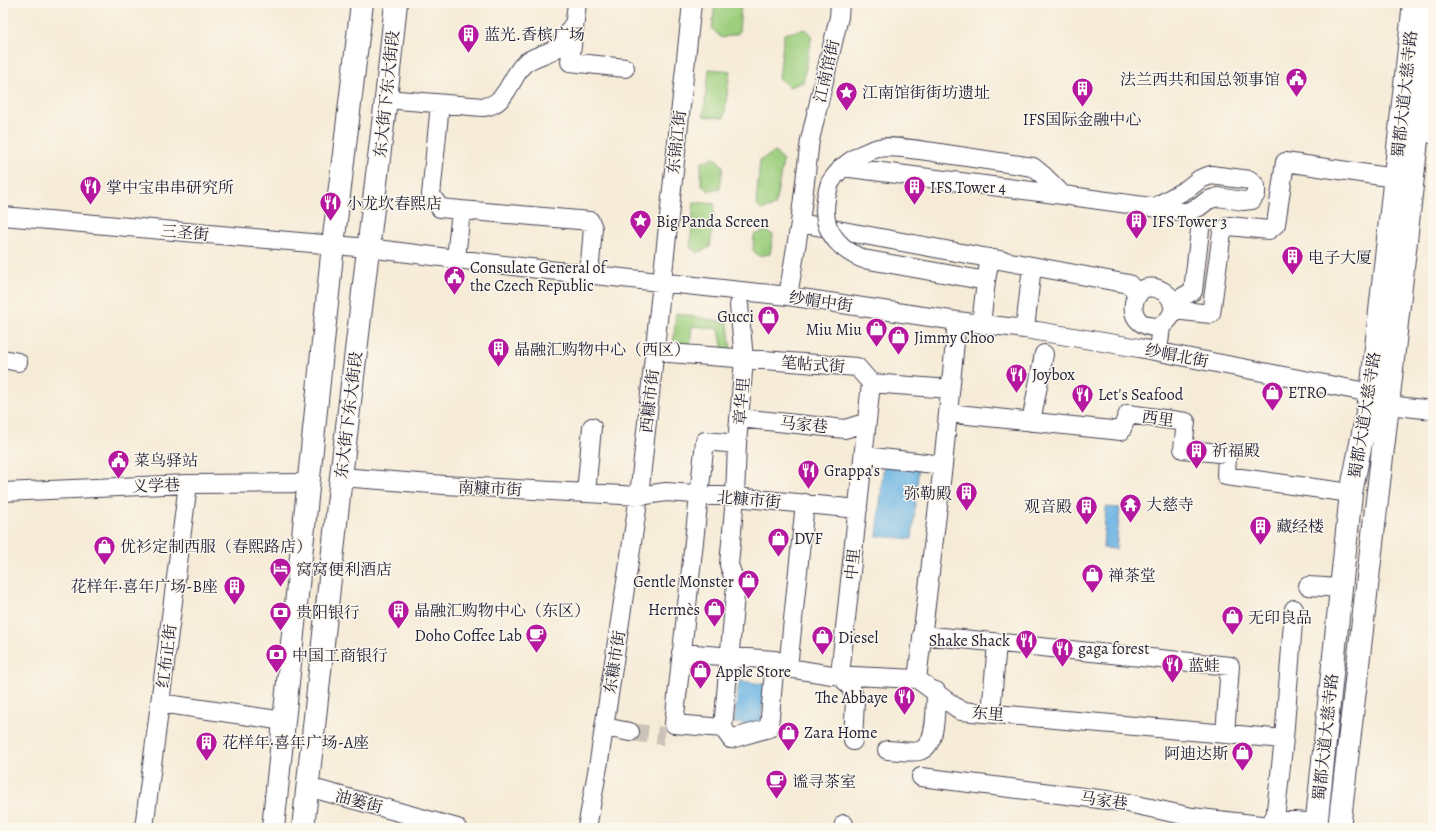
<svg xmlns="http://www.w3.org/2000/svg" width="1436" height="831" viewBox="0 0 1436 831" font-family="Alegreya,'Noto Serif SC',serif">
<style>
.green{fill:#9cce7d;stroke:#5f785c}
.water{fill:#6ab3e2;stroke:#466a8e}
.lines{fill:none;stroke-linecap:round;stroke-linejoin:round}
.minor-tunnel{stroke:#ccc3b8;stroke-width:18;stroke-dasharray:18 9;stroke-linecap:butt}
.minor-casing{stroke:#424052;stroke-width:20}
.major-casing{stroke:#424052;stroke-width:24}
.minor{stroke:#fff;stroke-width:18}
.major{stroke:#fff;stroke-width:22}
.minor-bridge-casing{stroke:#424052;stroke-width:20;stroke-linecap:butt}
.minor-bridge{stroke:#fff;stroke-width:18}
.labels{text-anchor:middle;stroke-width:3;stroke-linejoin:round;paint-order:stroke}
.poi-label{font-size:16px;fill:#22223b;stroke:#fbf7ec;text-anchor:start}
.street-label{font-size:16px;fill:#22223b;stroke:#fbf7ec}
</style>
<rect width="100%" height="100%" fill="#fbf7ec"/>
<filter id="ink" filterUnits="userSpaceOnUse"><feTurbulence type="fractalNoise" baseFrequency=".025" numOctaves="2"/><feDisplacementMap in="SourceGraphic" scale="8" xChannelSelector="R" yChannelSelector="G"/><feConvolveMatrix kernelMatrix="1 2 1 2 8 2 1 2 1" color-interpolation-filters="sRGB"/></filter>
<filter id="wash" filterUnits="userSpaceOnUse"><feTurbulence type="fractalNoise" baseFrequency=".012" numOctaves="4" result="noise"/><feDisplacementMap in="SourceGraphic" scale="16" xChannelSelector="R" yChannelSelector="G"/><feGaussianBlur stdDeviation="0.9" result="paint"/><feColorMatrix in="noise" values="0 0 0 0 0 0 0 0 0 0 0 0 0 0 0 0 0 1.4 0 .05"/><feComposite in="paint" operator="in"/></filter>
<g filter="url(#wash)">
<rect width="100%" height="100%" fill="#f6ebd7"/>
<path class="green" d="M 715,3 L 741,5 L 739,33 L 722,38 L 712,29 Z
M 805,29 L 812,35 L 803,82 L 790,87 L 779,79 L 784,34 Z
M 709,69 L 730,71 L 724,118 L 703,116 Z
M 775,152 L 783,161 L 775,206 L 761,210 L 756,204 L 760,160 Z
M 714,157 L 723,166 L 720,188 L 708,191 L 701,184 L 701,163 Z
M 694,202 L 715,204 L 710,247 L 697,253 L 690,247 Z
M 766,231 L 773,235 L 770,254 L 758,256 L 753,250 L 754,235 Z
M 676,313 L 728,323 L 731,352 L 723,351 L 719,329 L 692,326 L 690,348 L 673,347 Z"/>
<path class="water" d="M 884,461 L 919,464 L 912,539 L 877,536 Z
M 1106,507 L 1120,508 L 1116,549 L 1103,548 Z
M 739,681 L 765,684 L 760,726 L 734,723 Z"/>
</g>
<g filter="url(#ink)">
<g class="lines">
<path class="minor-tunnel" d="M 630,732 L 664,736"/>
<defs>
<path id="minor" d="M 577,3 L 570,62 L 625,68
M 386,99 L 483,107 C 507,105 510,78 524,64 C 533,56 545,55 555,49 C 563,44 569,30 575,22
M 440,104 L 431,195 L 440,208 L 461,210
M 1418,132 L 1433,134
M 842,167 L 1063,195
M 830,183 C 841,165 858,154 878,148 C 892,145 918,150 933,152 C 966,157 999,162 1033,167 L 1044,176 L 1063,195 L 1187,212 L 1199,207 L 1208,200 L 1218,197 L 1243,201 L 1252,200 L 1256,194 L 1256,186 L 1250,180 L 1211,175 L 1200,179 L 1187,189 L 1155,207
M 3,216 L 368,248 L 521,267 L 788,296 L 957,321 L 1025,329 L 1139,348 L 1371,393 L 1388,405 L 1433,410
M 800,223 L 810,140 L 839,17 L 840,3
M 456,259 L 461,210 L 590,221 L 593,228 L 589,274
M 959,276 L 986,281
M 788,296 L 800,223 L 1129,284 L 1138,295
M 1172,303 L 1193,291 L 1200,230
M 1173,310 L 1211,314 L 1222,232 L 1229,226 L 1269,230 L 1276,224 L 1285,162 L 1395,178
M 981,324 L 986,281 L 990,258
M 1025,329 L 1032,266
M 1158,351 L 1161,326 C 1198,300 1140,268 1134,303 C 1131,321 1146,329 1161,326
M 669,353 L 857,367 L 871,383 L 950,389
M 3,359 L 18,362
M 948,413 L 1121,431 L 1128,414 L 1186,422 L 1183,449 L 1227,454 L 1226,476 L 1351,493
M 739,418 L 845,429 L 867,422
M 1031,422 L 1044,354
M 737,444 L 705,441 L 674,724 L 723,728 L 736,584 L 729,565 L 735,497 L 737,444 L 744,359 L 739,305
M 864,456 L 943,465
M 341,477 L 445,485 L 639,496 L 666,492 L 735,497 L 858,509
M 3,492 L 188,484 L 309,483
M 586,493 L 592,427
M 1308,586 L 1341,588
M 922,635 L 1230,666 L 1225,734
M 681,653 L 775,660 L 788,668 L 832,675 L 917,679 L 961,711 L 1284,739
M 788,668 L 805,503
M 917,679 L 943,465 L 957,321
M 160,703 L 284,721
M 991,713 L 997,643
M 604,727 L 630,732
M 723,728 L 731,739 L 769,728 L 775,660
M 853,741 L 855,700 L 851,688 L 840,675 L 871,383
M 887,750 C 895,750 912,753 919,751 C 938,746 935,708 936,691
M 921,777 L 1123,802 L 1192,817 L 1287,828
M 308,787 L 457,828
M 1273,819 L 1316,823
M 1275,819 L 1284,739 L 1294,609
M 144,828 L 188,484
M 587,828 L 599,761 L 639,496 L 692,3
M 843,828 L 844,824"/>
<path id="major" d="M 273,828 L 333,245 L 362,3
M 303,828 L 341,477 L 386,99 L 396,3
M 1316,828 L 1351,493 L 1371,393 L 1414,3
M 1339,828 L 1388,405 L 1432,3"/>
</defs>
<use href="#minor" class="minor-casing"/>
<use href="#major" class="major-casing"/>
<use href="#minor" class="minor"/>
<use href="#major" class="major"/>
<defs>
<path id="minor-bridge" d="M 830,183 C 827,192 825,201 825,211 C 825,234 843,251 863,259 L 959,276"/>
</defs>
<use href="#minor-bridge" class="minor-bridge-casing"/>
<use href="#minor-bridge" class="minor-bridge"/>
</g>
</g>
<defs>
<symbol id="building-pin" viewBox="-11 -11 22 30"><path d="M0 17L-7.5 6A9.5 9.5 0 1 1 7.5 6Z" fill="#b5179e" stroke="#fbf7ec"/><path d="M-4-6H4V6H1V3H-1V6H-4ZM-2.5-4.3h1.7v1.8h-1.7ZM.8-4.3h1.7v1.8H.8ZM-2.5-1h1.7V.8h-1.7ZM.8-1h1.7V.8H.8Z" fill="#fff"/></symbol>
<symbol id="civic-pin" viewBox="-11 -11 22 30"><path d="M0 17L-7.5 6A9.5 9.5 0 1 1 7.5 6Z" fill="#b5179e" stroke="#fbf7ec"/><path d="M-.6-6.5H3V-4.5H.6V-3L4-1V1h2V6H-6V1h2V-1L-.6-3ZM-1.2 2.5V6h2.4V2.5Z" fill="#fff"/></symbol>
<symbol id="sight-pin" viewBox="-11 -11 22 30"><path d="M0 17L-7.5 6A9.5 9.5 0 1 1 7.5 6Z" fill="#b5179e" stroke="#fbf7ec"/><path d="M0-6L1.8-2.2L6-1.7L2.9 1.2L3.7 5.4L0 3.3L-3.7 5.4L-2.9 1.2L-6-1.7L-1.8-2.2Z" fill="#fff"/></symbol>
<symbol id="restaurant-pin" viewBox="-11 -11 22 30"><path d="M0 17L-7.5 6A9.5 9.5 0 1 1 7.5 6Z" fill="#b5179e" stroke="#fbf7ec"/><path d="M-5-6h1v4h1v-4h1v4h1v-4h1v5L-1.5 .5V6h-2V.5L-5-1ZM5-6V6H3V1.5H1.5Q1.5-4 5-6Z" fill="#fff"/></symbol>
<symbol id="shop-pin" viewBox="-11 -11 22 30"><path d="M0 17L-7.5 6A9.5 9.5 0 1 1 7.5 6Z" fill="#b5179e" stroke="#fbf7ec"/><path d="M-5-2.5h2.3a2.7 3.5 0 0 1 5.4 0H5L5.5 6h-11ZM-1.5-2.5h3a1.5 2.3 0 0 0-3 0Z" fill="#fff"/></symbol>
<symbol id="temple-pin" viewBox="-11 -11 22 30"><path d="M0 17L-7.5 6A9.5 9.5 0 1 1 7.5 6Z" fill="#b5179e" stroke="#fbf7ec"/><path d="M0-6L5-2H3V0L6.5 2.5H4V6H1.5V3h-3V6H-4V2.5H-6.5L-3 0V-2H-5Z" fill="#fff"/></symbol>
<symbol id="hotel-pin" viewBox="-11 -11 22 30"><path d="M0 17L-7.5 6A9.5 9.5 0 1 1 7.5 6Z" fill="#b5179e" stroke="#fbf7ec"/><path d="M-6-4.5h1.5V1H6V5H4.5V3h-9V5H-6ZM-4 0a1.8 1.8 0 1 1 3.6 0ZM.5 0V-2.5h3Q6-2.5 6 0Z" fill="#fff"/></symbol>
<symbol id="bank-pin" viewBox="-11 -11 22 30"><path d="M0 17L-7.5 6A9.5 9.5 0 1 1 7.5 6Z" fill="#b5179e" stroke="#fbf7ec"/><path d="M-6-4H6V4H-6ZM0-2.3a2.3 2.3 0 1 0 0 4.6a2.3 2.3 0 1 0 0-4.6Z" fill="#fff"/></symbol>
<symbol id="cafe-pin" viewBox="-11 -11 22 30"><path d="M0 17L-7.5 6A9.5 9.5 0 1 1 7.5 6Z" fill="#b5179e" stroke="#fbf7ec"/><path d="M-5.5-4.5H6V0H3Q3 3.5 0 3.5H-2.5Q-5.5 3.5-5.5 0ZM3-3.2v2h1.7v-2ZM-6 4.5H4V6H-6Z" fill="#fff"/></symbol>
</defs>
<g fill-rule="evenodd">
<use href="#building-pin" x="456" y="22" width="25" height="34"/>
<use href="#civic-pin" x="1284" y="66" width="25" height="34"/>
<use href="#building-pin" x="1070" y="76" width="25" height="34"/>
<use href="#sight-pin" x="834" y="80" width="25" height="34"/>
<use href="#restaurant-pin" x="78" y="174" width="25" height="34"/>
<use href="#building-pin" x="902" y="174" width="25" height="34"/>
<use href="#restaurant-pin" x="318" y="190" width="25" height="34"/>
<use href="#sight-pin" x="628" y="208" width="25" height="34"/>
<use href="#building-pin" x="1124" y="208" width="25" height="34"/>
<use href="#building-pin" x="1280" y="244" width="25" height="34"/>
<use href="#civic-pin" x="442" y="264" width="25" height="34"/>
<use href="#shop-pin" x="756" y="304" width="25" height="34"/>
<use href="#shop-pin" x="864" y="316" width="25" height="34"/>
<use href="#shop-pin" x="886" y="324" width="25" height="34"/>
<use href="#building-pin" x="486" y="336" width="25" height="34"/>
<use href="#restaurant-pin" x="1004" y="362" width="25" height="34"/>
<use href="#shop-pin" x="1260" y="380" width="25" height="34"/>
<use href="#restaurant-pin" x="1070" y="382" width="25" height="34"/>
<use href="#building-pin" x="1184" y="438" width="25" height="34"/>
<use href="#civic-pin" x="106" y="448" width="25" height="34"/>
<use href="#restaurant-pin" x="796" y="458" width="25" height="34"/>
<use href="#building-pin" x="954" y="480" width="25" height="34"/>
<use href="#temple-pin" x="1118" y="492" width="25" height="34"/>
<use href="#building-pin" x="1074" y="494" width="25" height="34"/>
<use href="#building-pin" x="1248" y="514" width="25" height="34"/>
<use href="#shop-pin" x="766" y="526" width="25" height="34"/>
<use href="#shop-pin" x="92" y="534" width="25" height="34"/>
<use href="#hotel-pin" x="268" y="556" width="25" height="34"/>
<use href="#shop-pin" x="1080" y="562" width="25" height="34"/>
<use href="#shop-pin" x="736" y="568" width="25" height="34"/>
<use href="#building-pin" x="222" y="574" width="25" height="34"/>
<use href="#shop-pin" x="702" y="596" width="25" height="34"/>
<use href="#building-pin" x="386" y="598" width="25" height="34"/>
<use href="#bank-pin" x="268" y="600" width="25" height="34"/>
<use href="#shop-pin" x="1220" y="604" width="25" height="34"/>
<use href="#cafe-pin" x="524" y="622" width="25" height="34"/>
<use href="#shop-pin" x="810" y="624" width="25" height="34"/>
<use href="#restaurant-pin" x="1014" y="628" width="25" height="34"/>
<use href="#restaurant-pin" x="1050" y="636" width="25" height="34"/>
<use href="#bank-pin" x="264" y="642" width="25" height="34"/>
<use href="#restaurant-pin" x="1160" y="652" width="25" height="34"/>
<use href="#shop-pin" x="688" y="658" width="25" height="34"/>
<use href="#restaurant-pin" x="892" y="684" width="25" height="34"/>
<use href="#shop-pin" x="776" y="720" width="25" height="34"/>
<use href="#building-pin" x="194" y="730" width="25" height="34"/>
<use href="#shop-pin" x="1230" y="740" width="25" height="34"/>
<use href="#cafe-pin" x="764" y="768" width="25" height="34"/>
</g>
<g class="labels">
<g class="poi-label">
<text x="484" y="40">蓝光.香槟广场</text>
<text x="1280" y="85" text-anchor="end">法兰西共和国总领事馆</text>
<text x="862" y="98">江南馆街街坊遗址</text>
<text x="1082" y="125" text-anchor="middle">IFS国际金融中心</text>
<text x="106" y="193">掌中宝串串研究所</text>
<text x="930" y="193">IFS Tower 4</text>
<text x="346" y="209">小龙坎春熙店</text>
<text x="656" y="227">Big Panda Screen</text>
<text x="1152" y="227">IFS Tower 3</text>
<text x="1308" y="263">电子大厦</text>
<text x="470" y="273">Consulate General of<tspan x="470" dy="18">the Czech Republic</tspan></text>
<text x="754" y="322" text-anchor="end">Gucci</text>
<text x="862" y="335" text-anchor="end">Miu Miu</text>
<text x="914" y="343">Jimmy Choo</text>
<text x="514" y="355">晶融汇购物中心（西区）</text>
<text x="1032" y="380">Joybox</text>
<text x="1288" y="398">ETRO</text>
<text x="1098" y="400">Let's Seafood</text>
<text x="1212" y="456">祈福殿</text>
<text x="134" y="466">菜鸟驿站</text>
<text x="824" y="476">Grappa's</text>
<text x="952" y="499" text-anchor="end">弥勒殿</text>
<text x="1146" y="510">大慈寺</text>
<text x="1072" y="512" text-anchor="end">观音殿</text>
<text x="1276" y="532">藏经楼</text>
<text x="794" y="544">DVF</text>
<text x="120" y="552">优衫定制西服（春熙路店）</text>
<text x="296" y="575">窝窝便利酒店</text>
<text x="1108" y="581">禅茶堂</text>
<text x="734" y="587" text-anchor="end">Gentle Monster</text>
<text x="218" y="592" text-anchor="end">花样年·喜年广场-B座</text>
<text x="700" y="615" text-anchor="end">Hermès</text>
<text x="414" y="616">晶融汇购物中心（东区）</text>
<text x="296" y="618">贵阳银行</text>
<text x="1248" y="623">无印良品</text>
<text x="522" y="641" text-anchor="end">Doho Coffee Lab</text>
<text x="838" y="643">Diesel</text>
<text x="1010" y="646" text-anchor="end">Shake Shack</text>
<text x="1078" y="654">gaga forest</text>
<text x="292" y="661">中国工商银行</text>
<text x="1188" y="671">蓝蛙</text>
<text x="716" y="677">Apple Store</text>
<text x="888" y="703" text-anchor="end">The Abbaye</text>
<text x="804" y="738">Zara Home</text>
<text x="222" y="748">花样年·喜年广场-A座</text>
<text x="1228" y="759" text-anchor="end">阿迪达斯</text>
<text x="792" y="787">谧寻茶室</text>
</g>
<g class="street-label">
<text transform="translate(826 71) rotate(-77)" y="6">江南馆街</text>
<text transform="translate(386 94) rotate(-84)" y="6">东大街下东大街段</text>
<text transform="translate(1404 94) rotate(-84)" y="6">蜀都大道大慈寺路</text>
<text transform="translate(676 142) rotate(-84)" y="6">东锦江街</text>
<text transform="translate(185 232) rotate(5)" y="6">三圣街</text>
<text transform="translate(821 301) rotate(8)" y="6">纱帽中街</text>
<text transform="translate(1177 355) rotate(11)" y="6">纱帽北街</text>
<text transform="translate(813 364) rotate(4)" y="6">笔帖式街</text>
<text transform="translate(649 401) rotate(-84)" y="6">西糠市街</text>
<text transform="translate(741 401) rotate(-85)" y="6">章华里</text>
<text transform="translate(348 415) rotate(-83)" y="6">东大街下东大街段</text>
<text transform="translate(1364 415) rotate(-81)" y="6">蜀都大道大慈寺路</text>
<text transform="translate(1158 418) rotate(8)" y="6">西里</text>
<text transform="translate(804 424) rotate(6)" y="6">马家巷</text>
<text transform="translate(156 485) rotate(-2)" y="6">义学巷</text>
<text transform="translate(490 488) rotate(3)" y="6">南糠市街</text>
<text transform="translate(749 499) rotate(5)" y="6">北糠市街</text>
<text transform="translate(852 564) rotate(-84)" y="6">中里</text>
<text transform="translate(166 656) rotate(-83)" y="6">红布正街</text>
<text transform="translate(614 662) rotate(-81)" y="6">东糠市街</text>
<text transform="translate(988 713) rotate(5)" y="6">东里</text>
<text transform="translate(1325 737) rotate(-84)" y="6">蜀都大道大慈寺路</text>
<text transform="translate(1104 800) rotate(8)" y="6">马家巷</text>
<text transform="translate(359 801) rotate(15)" y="6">油篓街</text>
</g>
</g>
<rect width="1436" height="831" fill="none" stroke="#fbf7ec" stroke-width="16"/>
</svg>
